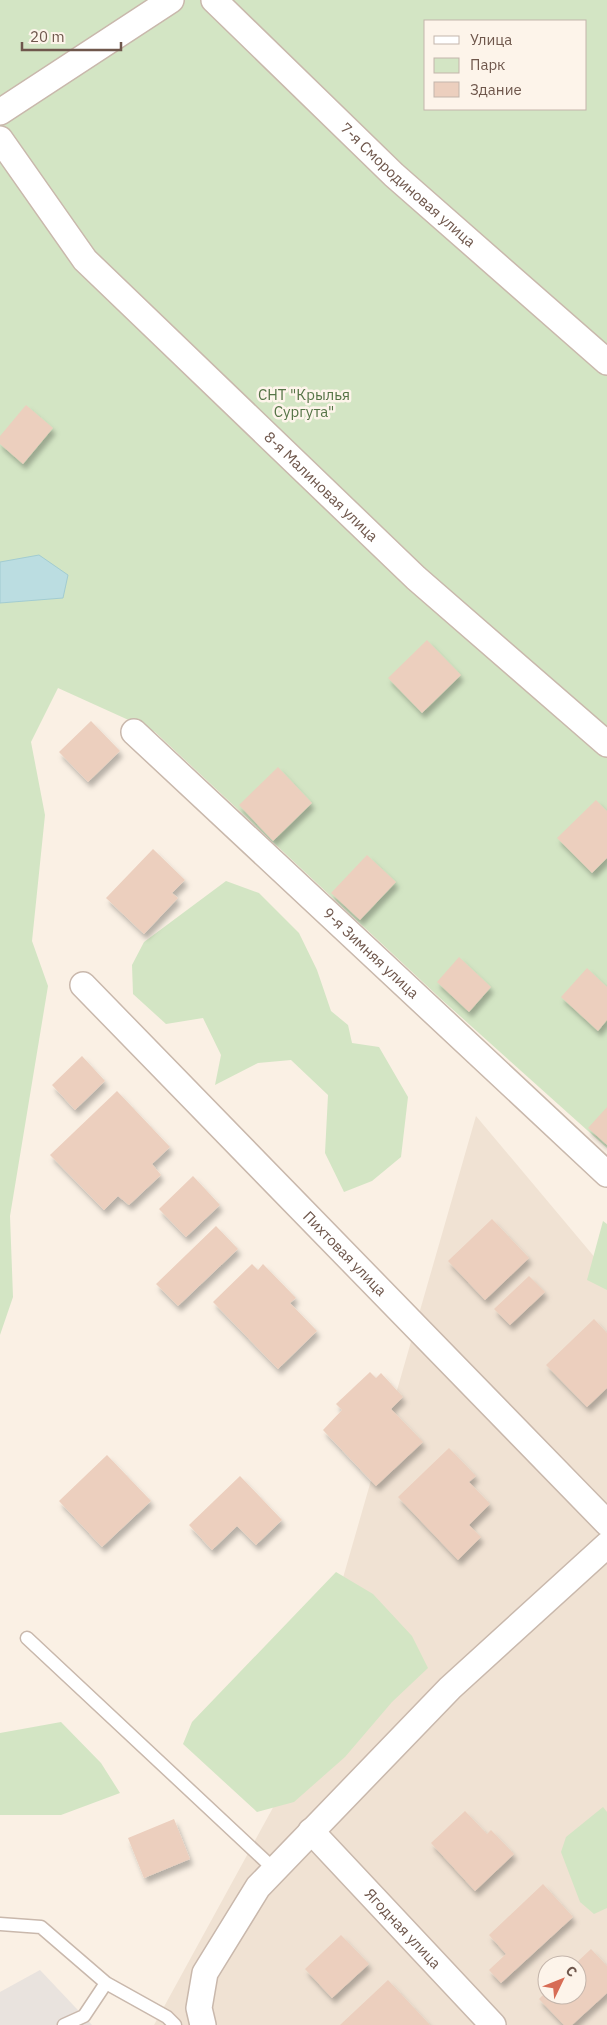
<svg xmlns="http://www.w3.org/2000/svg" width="607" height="2025" viewBox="0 0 607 2025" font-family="'IBM Plex Sans',sans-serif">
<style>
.residential{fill:#f0e2d3;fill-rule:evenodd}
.industrial{fill:#e9e3de}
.green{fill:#d3e5c4;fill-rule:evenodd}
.water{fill:#bbdde1;stroke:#a2ccd1}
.building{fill:#eccfbe;filter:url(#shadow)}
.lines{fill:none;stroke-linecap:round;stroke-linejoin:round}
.service-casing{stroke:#c9b8ac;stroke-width:15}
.minor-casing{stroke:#c9b8ac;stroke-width:28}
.service{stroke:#fff;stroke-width:12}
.minor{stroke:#fff;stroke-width:25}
.labels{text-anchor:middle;stroke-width:5;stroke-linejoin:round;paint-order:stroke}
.street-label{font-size:15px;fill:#6f574c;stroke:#fdf4ea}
.park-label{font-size:15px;fill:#557446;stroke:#fdf4ea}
</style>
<defs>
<filter id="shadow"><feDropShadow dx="3" dy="5.5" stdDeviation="2.5" flood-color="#0004"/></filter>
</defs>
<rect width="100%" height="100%" fill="#faf0e4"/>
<path class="residential" d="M 476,1116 L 607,1272 L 607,2025 L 154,2025 L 281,1793 ZM 547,1965 L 577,1965 L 577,1995 L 547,1995 Z"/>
<path class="industrial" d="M 40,1970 L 92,2025 L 0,2025 L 0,1992 Z"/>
<path class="green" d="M 0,0 L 607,0 L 607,1148 L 441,999 L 155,732 L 58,688 L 31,742 L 45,815 L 32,941 L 48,986 L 10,1216 L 13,1297 L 0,1335 ZM 426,21 L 586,21 L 586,109 L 426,109 Z
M 226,881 L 259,893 L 299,933 L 317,970 L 331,1011 L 348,1025 L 352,1043 L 379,1047 L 408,1097 L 401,1157 L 372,1181 L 344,1192 L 325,1153 L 328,1095 L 291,1060 L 258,1063 L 215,1085 L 221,1055 L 203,1018 L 166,1024 L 133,994 L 132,965 L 144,942 Z
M 603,1221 L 607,1224 L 607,1290 L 587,1280 Z
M 336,1572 L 373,1594 L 412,1636 L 428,1668 L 392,1702 L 345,1757 L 294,1802 L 257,1812 L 183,1744 L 192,1722 Z
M 61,1722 L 101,1763 L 120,1793 L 61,1815 L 0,1815 L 0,1733 Z
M 603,1807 L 607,1812 L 607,1908 L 594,1914 L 580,1902 L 561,1852 L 566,1837 Z"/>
<path class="water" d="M 39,555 L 68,575 L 63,598 L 0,603 L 0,562 Z"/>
<path class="building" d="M 26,405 L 53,428 L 23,464 L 0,444 L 0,436 Z
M 427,640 L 461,675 L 422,713 L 388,678 Z
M 91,721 L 120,751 L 88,782 L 59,752 Z
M 278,767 L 312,803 L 273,841 L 239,805 Z
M 596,800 L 607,811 L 607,858 L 592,873 L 557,838 Z
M 153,849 L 185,880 L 172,893 L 178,898 L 144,934 L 106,898 Z
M 367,855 L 396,882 L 360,920 L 331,893 Z
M 459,957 L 491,987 L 469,1012 L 437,982 Z
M 587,968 L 607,987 L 607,1020 L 598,1031 L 561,997 Z
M 82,1056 L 105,1081 L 75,1110 L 52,1085 Z
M 117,1091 L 170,1147 L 152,1164 L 161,1175 L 129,1205 L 118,1196 L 104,1210 L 50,1155 Z
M 607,1107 L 607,1145 L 588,1128 Z
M 193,1176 L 220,1205 L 186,1237 L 159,1209 Z
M 492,1219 L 529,1258 L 485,1300 L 448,1261 Z
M 216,1226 L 238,1249 L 178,1306 L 156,1284 Z
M 252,1264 L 258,1270 L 263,1264 L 296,1298 L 290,1303 L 317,1331 L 278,1369 L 213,1302 Z
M 529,1276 L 545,1292 L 510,1325 L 494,1309 Z
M 594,1319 L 607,1333 L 607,1388 L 587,1407 L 546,1365 Z
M 370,1372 L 376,1378 L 381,1373 L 403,1397 L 391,1409 L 423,1442 L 376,1486 L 323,1430 L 342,1410 L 336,1404 Z
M 449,1448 L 476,1476 L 469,1482 L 490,1504 L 469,1525 L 481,1537 L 458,1560 L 398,1497 Z
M 107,1455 L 151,1501 L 102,1547 L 59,1501 Z
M 240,1476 L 282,1520 L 256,1545 L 237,1526 L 212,1550 L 189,1525 Z
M 465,1811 L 487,1834 L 491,1830 L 514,1854 L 475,1891 L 431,1843 Z
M 174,1819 L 190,1859 L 144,1878 L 128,1838 Z
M 543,1884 L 573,1917 L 501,1983 L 489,1970 L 506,1954 L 489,1935 Z
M 341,1935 L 369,1964 L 332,1998 L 305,1969 Z
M 591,1949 L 607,1966 L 607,1993 L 572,2025 L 564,2025 L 539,1999 L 547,1991 L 547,1995 L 577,1995 L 577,1965 L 574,1965 Z
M 388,1980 L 430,2025 L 340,2025 Z"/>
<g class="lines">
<defs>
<path id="service" d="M 27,1638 L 275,1870
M 0,1924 L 41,1927 L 106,1983 L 167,2017 L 175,2025
M 64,2025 L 84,2016 L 106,1983"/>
<g id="minor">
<path id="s1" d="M 214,0 L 394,175 L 607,362"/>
<path d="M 0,112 L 171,0"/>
<path id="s2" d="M 0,139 L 85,260 L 416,578 L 607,744"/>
<path id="s3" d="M 134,732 L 607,1174"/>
<path id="s4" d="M 83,985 L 607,1523"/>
<path id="s5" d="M 311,1831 L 493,2025"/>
<path d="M 203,2025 L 199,2008 L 205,1973 L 258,1887 L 450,1688 L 607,1545"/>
</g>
</defs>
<use href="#service" class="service-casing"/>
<use href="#minor" class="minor-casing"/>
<use href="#service" class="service"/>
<use href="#minor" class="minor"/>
</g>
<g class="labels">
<g class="street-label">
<text dy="5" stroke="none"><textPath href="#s1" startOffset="268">7-я Смородиновая улица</textPath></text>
<text dy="5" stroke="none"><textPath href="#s2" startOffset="475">8-я Малиновая улица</textPath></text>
<text dy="5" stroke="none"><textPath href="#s3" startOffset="324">9-я Зимняя улица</textPath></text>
<text dy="5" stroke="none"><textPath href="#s4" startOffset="375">Пихтовая улица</textPath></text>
<text dy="5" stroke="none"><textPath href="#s5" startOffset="134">Ягодная улица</textPath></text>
</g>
<g class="park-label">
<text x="304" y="400">CНТ "Крылья<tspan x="304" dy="17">Сургута"</tspan></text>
</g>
</g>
<rect x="424" y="20" width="162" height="90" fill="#fdf4ea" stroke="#c4b5ab"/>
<rect x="434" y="36" width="25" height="8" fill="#ffffff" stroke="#c4b5ab"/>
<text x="470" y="45" font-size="15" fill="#6f574c">Улица</text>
<rect x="434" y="58" width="25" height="15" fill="#d3e5c4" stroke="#c4b5ab"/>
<text x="470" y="70" font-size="15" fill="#6f574c">Парк</text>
<rect x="434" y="82" width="25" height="15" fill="#eccfbe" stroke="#c4b5ab"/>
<text x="470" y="95" font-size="15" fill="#6f574c">Здание</text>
<g transform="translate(562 1980) rotate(47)"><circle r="24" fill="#fdf4ea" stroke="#c4b5ab"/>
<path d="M0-4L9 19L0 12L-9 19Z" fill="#d76c55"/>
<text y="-8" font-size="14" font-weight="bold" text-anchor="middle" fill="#6f574c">С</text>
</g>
<path d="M22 42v8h99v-8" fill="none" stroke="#6f574c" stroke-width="2.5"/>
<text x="30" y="42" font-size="15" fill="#6f574c" stroke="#fdf4ea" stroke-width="4" paint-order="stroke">20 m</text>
</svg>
